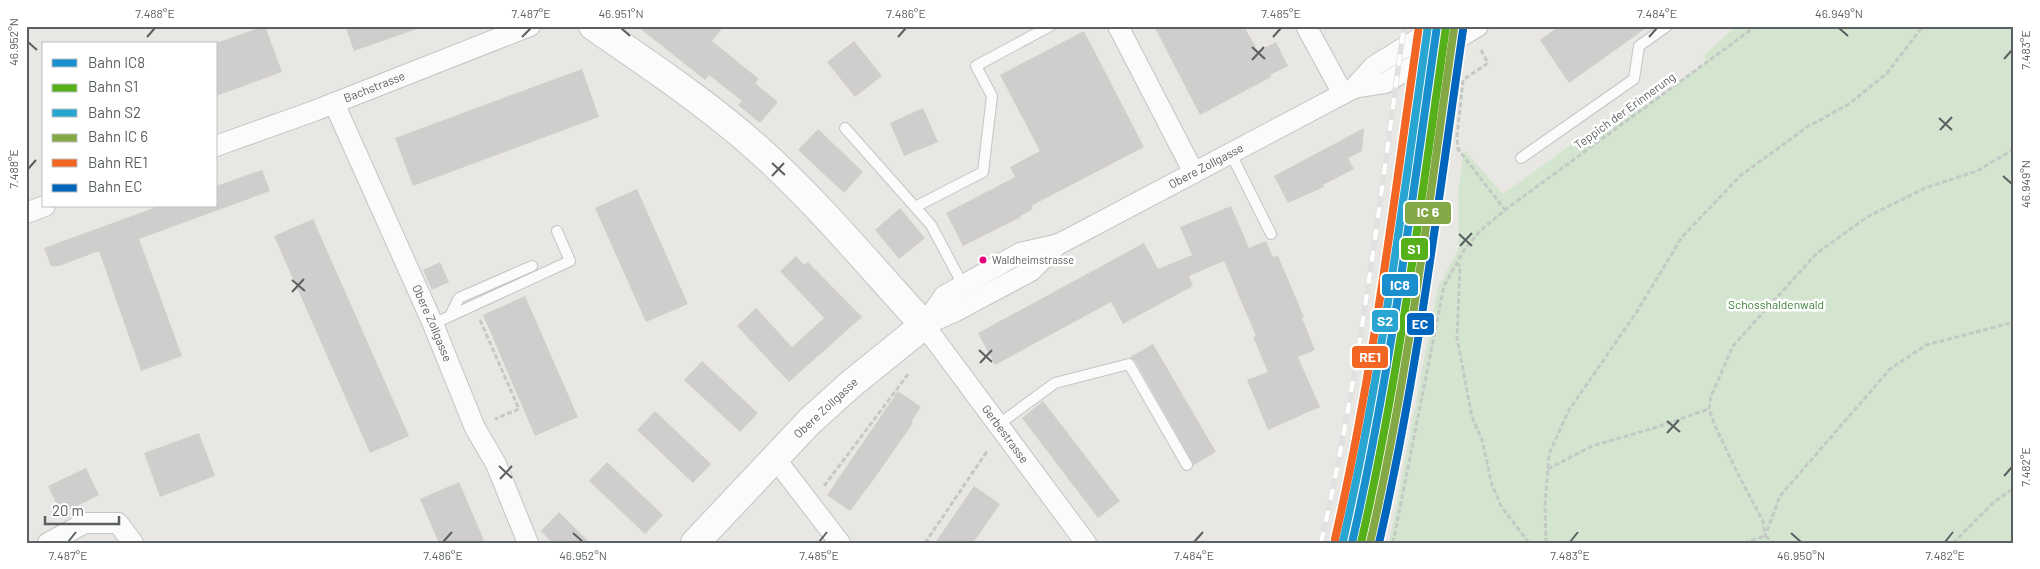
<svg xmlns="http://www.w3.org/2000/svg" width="2040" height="569" viewBox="0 0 2040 569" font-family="Barlow,sans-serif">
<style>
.green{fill:#d4e5cf}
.building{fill:#d0cecd}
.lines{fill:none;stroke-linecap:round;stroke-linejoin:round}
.lane-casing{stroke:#c4c4c4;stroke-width:12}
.street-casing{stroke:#c4c4c4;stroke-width:22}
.secondary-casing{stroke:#c3c4c4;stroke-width:30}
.path{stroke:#c3c9c5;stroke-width:3;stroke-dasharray:5 2.5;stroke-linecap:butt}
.lane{stroke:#fcfbfb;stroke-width:10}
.street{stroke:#fcfbfb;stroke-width:20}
.secondary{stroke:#fcfbfb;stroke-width:28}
.rail-casing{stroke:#e0e1e1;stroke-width:5.5}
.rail{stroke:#fff;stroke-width:4;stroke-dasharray:11;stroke-linecap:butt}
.rail-1-casing{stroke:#fff;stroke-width:11}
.rail-2-casing{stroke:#fff;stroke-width:11}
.rail-3-casing{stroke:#fff;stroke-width:11}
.rail-4-casing{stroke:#fff;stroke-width:11}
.rail-5-casing{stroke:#fff;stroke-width:11}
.rail-6-casing{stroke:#fff;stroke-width:11}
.rail-1{stroke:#1a8fce;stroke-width:8}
.rail-2{stroke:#56b019;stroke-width:8}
.rail-3{stroke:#29a5d1;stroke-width:8}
.rail-4{stroke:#85a847;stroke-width:8}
.rail-5{stroke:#f26522;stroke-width:8}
.rail-6{stroke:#0065bd;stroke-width:8}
.ticks{fill:none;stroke:#5a5f62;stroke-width:2}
.bus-dot{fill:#e5007d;stroke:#fff;stroke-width:2}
.labels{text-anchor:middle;stroke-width:5;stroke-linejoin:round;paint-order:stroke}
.bus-label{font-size:11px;fill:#5a5f62;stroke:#fff;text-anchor:start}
.street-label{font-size:12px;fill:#5a5f62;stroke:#fff}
.park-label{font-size:12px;fill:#3e8337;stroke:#fff}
.line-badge{stroke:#fff;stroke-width:2}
.badge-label{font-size:14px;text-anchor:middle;font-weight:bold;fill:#fff}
.neatline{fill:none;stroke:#5a5f62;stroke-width:2}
.ticks-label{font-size:12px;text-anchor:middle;fill:#5a5f62}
</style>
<rect width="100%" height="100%" fill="#e9e7e4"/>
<path class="green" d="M 1736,26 L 2014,26 L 2014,543 L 1389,543 L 1438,287 L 1459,248 L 1458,192 L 1464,150 L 1503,194 L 1630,102 L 1638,104 L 1643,108 L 1707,62 L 1703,56 Z"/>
<path class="building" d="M 265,26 L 282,72 L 216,96 L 216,43 Z
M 345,26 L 416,26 L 417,29 L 354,51 Z
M 637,26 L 724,26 L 712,41 L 759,79 L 755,83 L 778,102 L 760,123 L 738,105 L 742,101 L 709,75 L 705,80 Z
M 1154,26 L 1244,26 L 1258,51 L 1276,42 L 1288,66 L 1270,75 L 1271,77 L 1200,115 Z
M 1559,26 L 1649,26 L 1569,83 L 1540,40 Z
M 1084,31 L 1144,147 L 1031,206 L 1033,209 L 1020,216 L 1021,217 L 963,246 L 946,213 L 1015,177 L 1010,167 L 1040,151 L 1000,75 Z
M 854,41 L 882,76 L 855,97 L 827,62 Z
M 582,69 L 599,117 L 413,186 L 395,138 Z
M 923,108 L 938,142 L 904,156 L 890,123 Z
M 1364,128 L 1362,151 L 1348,158 L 1354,169 L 1323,185 L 1324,187 L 1288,203 L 1274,176 Z
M 818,129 L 863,172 L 844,193 L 798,150 Z
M 262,170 L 270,191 L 139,239 L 182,356 L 141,371 L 99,251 L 59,266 L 51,266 L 44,248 L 159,206 L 216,206 L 216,186 Z
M 637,189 L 688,304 L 646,322 L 595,208 Z
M 1231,206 L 1249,248 L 1266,241 L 1273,257 L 1278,256 L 1304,317 L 1302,318 L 1315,350 L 1298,357 L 1320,407 L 1268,430 L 1247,380 L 1268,372 L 1253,337 L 1256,336 L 1224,261 L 1189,276 L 1193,286 L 1123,324 L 1111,302 L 995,365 L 978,333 L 1144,243 L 1158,269 L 1192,255 L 1180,227 Z
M 900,208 L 925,238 L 899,259 L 875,230 Z
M 313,219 L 409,436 L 370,453 L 274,236 Z
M 796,256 L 804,265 L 808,262 L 862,317 L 789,382 L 737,326 L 756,308 L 792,347 L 824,318 L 780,271 Z
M 440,262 L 449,282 L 432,290 L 423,270 Z
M 525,296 L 578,417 L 535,436 L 483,315 Z
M 1153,344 L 1216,452 L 1194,465 L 1135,361 L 1130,357 Z
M 702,361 L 758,413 L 740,432 L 684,380 Z
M 898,391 L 921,407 L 911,422 L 913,423 L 874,479 L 850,511 L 827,495 Z
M 1043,401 L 1120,501 L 1098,518 L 1022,418 Z
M 655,411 L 711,464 L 693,483 L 637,430 Z
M 199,433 L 215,476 L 160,497 L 144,453 Z
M 607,462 L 663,515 L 645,534 L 589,481 Z
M 86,468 L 99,495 L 61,514 L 48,486 Z
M 459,482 L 478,526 L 485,543 L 439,543 L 420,499 Z
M 974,486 L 1000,504 L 973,543 L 935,543 Z
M 559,512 L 590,543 L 553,543 L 541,531 Z"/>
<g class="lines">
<defs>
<path id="lane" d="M 845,128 L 931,225 L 963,285
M 1231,154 L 1271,234
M 1521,158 L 1634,79 L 1639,46 L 1667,26
M 915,207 L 983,172 L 992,96 L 976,66 L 1050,26
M 450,316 L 459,298 L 532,266
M 433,324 L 570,261 L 557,231
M 999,424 L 1055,383 L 1129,364 L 1187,465"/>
<g id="street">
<path d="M 1118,26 L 1194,173"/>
<path d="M 1306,26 L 1343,94"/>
<path d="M 1354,88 L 1385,83 L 1478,26"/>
<path id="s1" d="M 334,103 L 433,324 L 475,428 L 496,464 L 528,543"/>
<path id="s2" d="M 216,146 L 314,111 L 530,26"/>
<path d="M 26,213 L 45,206"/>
<path id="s3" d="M 924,325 L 944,296 L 1020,253 L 1059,244 L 1354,88 L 1374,66 L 1439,26"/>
<path id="s4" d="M 924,325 L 1086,543"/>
<path d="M 924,325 L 954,312 L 1031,271 L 1058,244"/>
<path d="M 774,457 L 840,543"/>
<path d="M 48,543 L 85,523 L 118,523 L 133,543"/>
</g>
<path id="secondary" d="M 593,26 C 649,65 707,103 758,149 C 818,203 870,266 924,325 L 851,384 L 810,421 L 695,543"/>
</defs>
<use href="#lane" class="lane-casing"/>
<use href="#street" class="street-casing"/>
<use href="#secondary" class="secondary-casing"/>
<path class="path" d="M 1481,50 L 1488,63 L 1463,80 L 1457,136 L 1458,149 L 1505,210
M 2014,149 L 1977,171 L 1925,188 L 1867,217 L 1816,254 L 1733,346 L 1711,396 L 1709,409 L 1715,426 L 1739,476 L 1763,521 L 1765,536 L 1780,496 L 1890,369 L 1926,345 L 2014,322
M 1456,263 L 1460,266 L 1457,338 L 1472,417 L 1482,440 L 1492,485 L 1501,506 L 1529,543
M 480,320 L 519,409 L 495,419
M 1548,469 L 1592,446 L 1654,428 L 1709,409
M 824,486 L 909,373
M 925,543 L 988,450
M 1393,543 L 1444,286 L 1464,250 L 1480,231 L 1505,210 L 1756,26
M 1546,543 L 1545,505 L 1549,454 L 1569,410 L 1636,313 L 1682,237 L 1740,176 L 1807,127 L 1849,104 L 1887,73 L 1923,26
M 1744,543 L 1765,536 L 1774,543
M 1953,543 L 1994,502 L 2014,488"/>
<use href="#lane" class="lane"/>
<use href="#street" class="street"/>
<use href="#secondary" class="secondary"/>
<defs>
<path id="rail" d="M 1425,231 L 1456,26
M 1321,543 C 1360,373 1380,199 1404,26"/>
</defs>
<use href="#rail" class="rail-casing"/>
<use href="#rail" class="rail"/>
<defs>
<path id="rail-1" d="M 1352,543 C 1391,372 1412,199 1437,26"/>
<path id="rail-2" d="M 1361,543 C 1400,373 1421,200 1446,27"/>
<path id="rail-3" d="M 1343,541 C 1382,371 1403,199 1428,26"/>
<path id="rail-4" d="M 1370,543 C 1409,373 1429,201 1454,29"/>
<path id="rail-5" d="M 1335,539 C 1374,370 1394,198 1419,26"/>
<path id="rail-6" d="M 1379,543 C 1418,373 1438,201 1463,30"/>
</defs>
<use href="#rail-1" class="rail-1-casing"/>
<use href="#rail-2" class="rail-2-casing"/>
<use href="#rail-3" class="rail-3-casing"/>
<use href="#rail-4" class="rail-4-casing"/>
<use href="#rail-5" class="rail-5-casing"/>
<use href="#rail-6" class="rail-6-casing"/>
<use href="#rail-1" class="rail-1"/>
<use href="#rail-2" class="rail-2"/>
<use href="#rail-3" class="rail-3"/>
<use href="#rail-4" class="rail-4"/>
<use href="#rail-5" class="rail-5"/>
<use href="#rail-6" class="rail-6"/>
</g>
<path class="ticks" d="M 621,28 L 630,36M 1839,28 L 1848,36M 147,37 L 155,28M 522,37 L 531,28M 898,37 L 906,28M 1273,37 L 1281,28M 1649,37 L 1657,28M 28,42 L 37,50M 1252,47 L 1265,59M 2004,59 L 2012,50M 1252,60 L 1264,47M 1939,118 L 1952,130M 1940,130 L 1952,117M 772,163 L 785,175M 28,169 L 36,160M 772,176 L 784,163M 2003,176 L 2012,184M 1459,234 L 1472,246M 1460,246 L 1472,233M 292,280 L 305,291M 292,292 L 304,279M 979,350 L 992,362M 980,363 L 992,350M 1667,421 L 1680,432M 1667,433 L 1679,420M 499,466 L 512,478M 2004,476 L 2012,467M 500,479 L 512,466M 573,533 L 583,542M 1791,533 L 1801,542M 68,542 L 76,532M 443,542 L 452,532M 819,542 L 827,532M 1194,542 L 1203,532M 1570,542 L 1578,532M 1945,542 L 1953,532"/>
<circle class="bus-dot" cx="983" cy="260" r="4.5"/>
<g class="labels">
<g class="bus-label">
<text x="992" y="264">Waldheimstrasse</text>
</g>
<g class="street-label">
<text dy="4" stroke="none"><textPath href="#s2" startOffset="169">Bachstrasse</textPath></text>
<text transform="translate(1625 111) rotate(-36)" y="4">Teppich der Erinnerung</text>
<text dy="4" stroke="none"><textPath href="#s3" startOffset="329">Obere Zollgasse</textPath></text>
<text dy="4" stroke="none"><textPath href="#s1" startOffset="241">Obere Zollgasse</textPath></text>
<text transform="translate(826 408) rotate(-43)" y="4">Obere Zollgasse</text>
<text dy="4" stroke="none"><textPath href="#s4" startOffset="136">Gerbestrasse</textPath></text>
</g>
<g class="park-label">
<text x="1776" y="309">Schosshaldenwald</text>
</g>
</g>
<g class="line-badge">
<rect x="1404" y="201" width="48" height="24" rx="5" fill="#85a847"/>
<rect x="1400" y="237" width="29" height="24" rx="5" fill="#56b019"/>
<rect x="1381" y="273" width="38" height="24" rx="5" fill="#1a8fce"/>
<rect x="1371" y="309" width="28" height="24" rx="5" fill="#29a5d1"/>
<rect x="1406" y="312" width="29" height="24" rx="5" fill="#0065bd"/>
<rect x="1351" y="345" width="38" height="24" rx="5" fill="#f26522"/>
</g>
<g class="badge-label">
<text x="1428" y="217">IC 6</text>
<text x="1414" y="254">S1</text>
<text x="1400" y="290">IC8</text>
<text x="1385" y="326">S2</text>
<text x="1420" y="329">EC</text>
<text x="1370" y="362">RE1</text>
</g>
<rect width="2040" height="569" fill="none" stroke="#ffffff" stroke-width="55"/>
<rect x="42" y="42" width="175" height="165" fill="#ffffff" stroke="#bdbfc0"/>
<rect x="52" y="59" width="25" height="8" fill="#1a8fce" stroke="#bdbfc0"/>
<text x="88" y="68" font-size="15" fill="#5a5f62">Bahn IC8</text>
<rect x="52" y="84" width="25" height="8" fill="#56b019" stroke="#bdbfc0"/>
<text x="88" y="92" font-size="15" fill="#5a5f62">Bahn S1</text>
<rect x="52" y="109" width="25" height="8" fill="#29a5d1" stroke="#bdbfc0"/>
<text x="88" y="118" font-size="15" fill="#5a5f62">Bahn S2</text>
<rect x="52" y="134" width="25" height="8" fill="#85a847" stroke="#bdbfc0"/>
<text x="88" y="142" font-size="15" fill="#5a5f62">Bahn IC 6</text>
<rect x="52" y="159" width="25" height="8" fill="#f26522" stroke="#bdbfc0"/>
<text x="88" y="168" font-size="15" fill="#5a5f62">Bahn RE1</text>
<rect x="52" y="184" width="25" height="8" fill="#0065bd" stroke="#bdbfc0"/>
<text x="88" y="192" font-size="15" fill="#5a5f62">Bahn EC</text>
<path d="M45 516v8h74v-8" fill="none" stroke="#5a5f62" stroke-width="2.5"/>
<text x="52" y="516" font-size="15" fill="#5a5f62" stroke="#ffffff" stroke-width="4" paint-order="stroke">20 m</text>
<rect x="28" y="28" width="1984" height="514" class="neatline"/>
<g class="ticks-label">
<text x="155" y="18">7.488°E</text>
<text x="531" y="18">7.487°E</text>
<text x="621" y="18">46.951°N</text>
<text x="906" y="18">7.486°E</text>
<text x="1281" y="18">7.485°E</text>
<text x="1657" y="18">7.484°E</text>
<text x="1839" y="18">46.949°N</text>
<text transform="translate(14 42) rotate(-90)" y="4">46.952°N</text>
<text transform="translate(2026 50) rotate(-90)" y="4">7.483°E</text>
<text transform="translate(14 169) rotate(-90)" y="4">7.488°E</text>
<text transform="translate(2026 184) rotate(-90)" y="4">46.949°N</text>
<text transform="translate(2026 467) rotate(-90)" y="4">7.482°E</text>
<text x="68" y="560">7.487°E</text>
<text x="443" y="560">7.486°E</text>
<text x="583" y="560">46.952°N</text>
<text x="819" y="560">7.485°E</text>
<text x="1194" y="560">7.484°E</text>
<text x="1570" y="560">7.483°E</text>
<text x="1801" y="560">46.950°N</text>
<text x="1945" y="560">7.482°E</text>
</g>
</svg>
